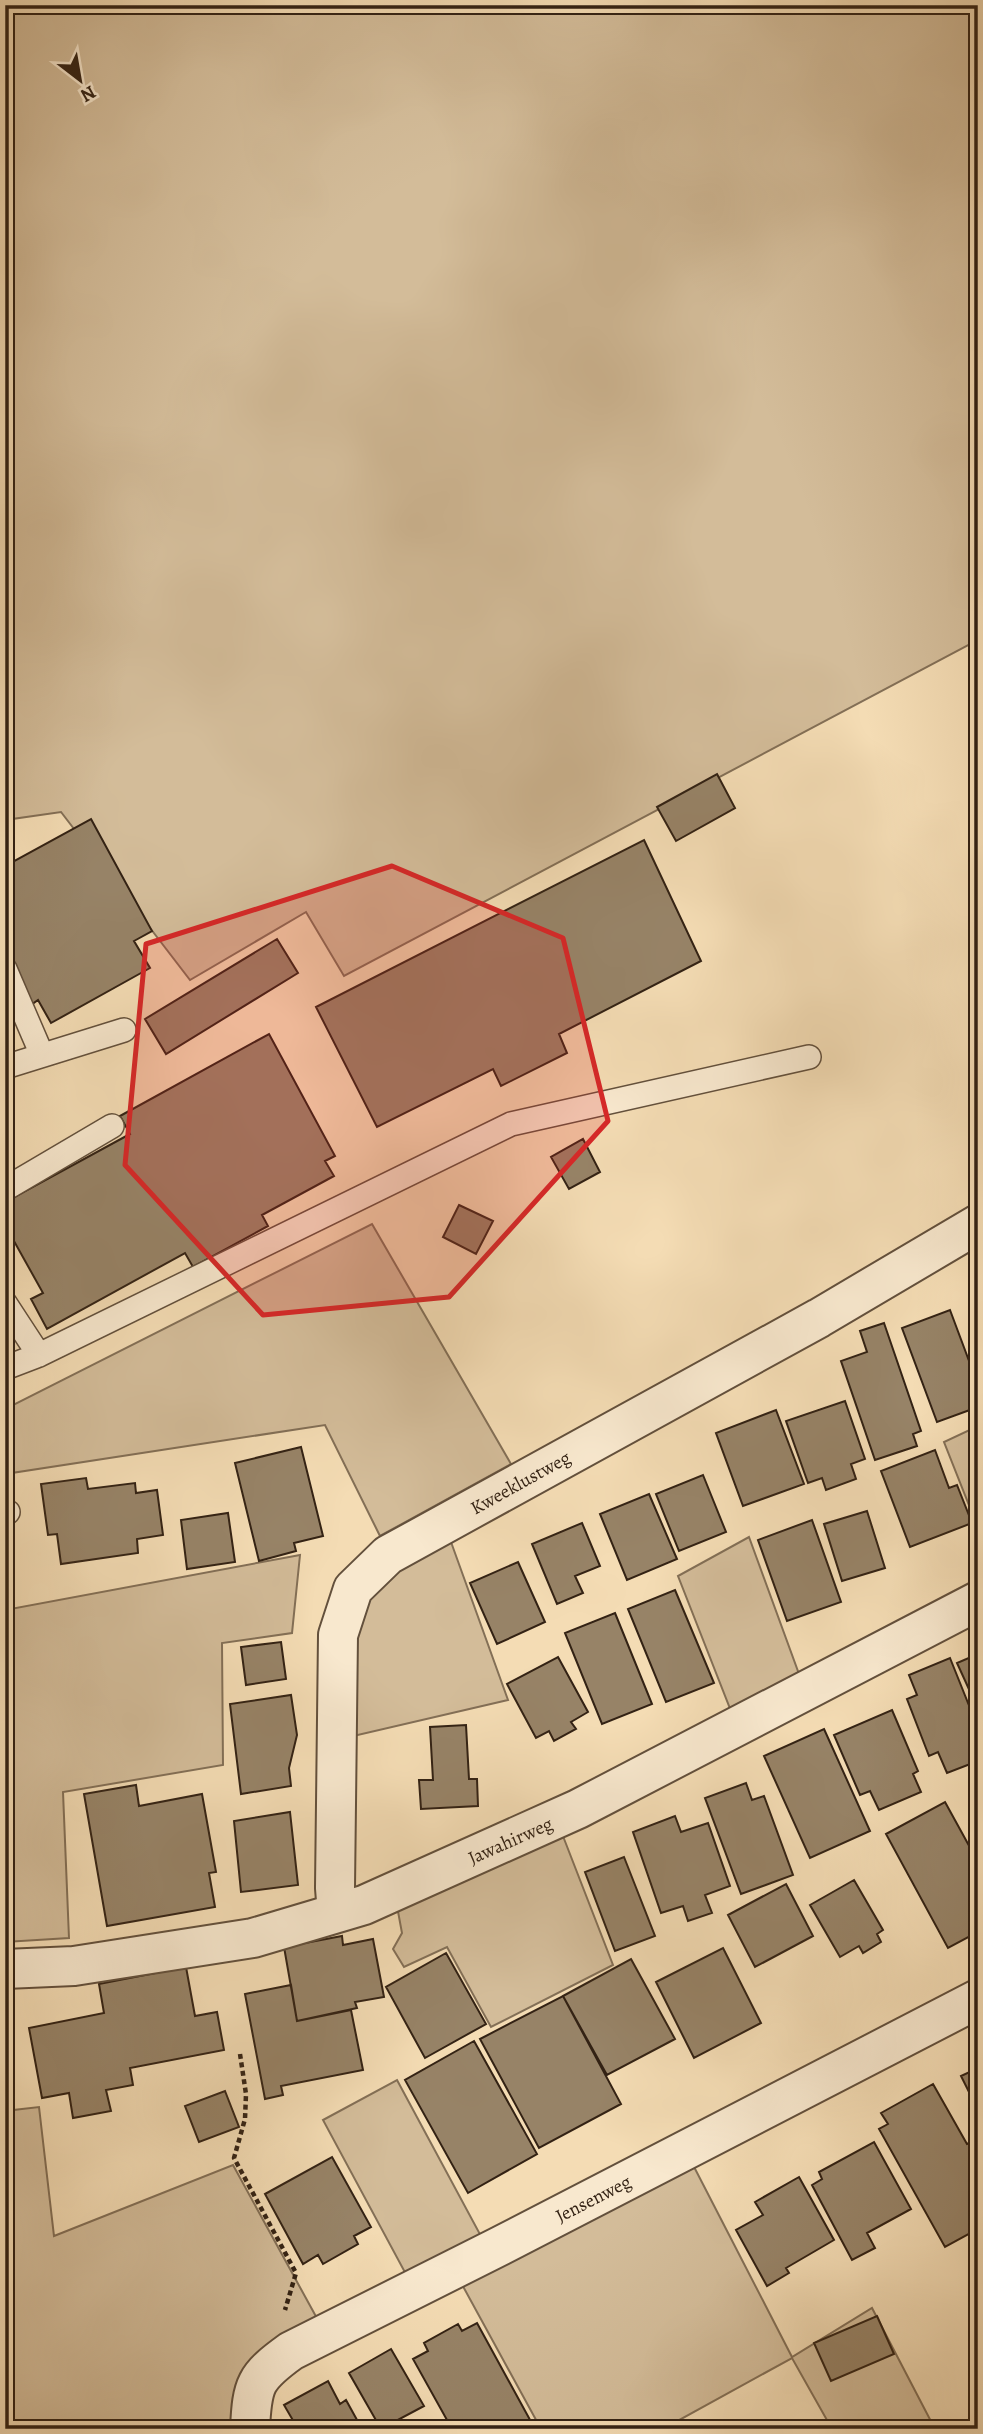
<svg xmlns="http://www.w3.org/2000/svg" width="983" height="2434" viewBox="0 0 983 2434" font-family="Alegreya,serif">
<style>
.green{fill:#d3bc99;stroke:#836f56;stroke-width:2}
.building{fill:#978367;stroke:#332214;stroke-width:2}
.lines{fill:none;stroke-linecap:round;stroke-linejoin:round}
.lane-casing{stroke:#63503c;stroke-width:26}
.street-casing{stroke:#63503c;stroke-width:42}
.path{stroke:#332214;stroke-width:4.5;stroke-dasharray:5 3.5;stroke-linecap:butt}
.lane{stroke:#f8e8ce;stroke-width:23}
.street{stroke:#f8e8ce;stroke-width:38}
.marked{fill:#d62828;fill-opacity:0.2;stroke:#d62828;stroke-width:5;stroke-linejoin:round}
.labels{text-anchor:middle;stroke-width:5;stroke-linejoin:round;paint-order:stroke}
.street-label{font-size:19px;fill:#332214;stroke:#f8e8ce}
</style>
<rect width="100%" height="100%" fill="#f4dcb4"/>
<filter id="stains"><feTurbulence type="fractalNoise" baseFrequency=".00286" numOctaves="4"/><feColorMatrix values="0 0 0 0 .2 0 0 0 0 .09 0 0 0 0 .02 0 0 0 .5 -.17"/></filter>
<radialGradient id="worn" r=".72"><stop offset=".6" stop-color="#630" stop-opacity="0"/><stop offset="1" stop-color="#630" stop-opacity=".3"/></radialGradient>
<path class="green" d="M 5,5 L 978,5 L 978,640 L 344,976 L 306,912 L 190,980 L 61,812 L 5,820 Z
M 372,1224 L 511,1464 L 380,1536 L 325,1425 L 5,1474 L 5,1409 Z
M 978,1426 L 978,1528 L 944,1442 Z
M 749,1537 L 799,1674 L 731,1711 L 678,1576 Z
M 451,1542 L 508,1700 L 332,1741 L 352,1604 L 411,1562 Z
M 300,1555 L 292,1633 L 222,1643 L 223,1765 L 63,1792 L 69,1938 L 5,1942 L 5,1610 Z
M 561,1831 L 613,1965 L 491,2027 L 447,1947 L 404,1967 L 393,1949 L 402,1933 L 397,1906 Z
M 397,2080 L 482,2238 L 408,2278 L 323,2120 Z
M 39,2107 L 54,2236 L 233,2165 L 319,2322 L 243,2429 L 5,2429 L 5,2111 Z
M 691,2161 L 792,2357 L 872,2308 L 935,2429 L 832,2429 L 792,2358 L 663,2429 L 541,2429 L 459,2279 Z"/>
<path class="building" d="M 717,774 L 735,808 L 676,841 L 657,807 Z
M 91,819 L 152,931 L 134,941 L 150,968 L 51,1023 L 38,1000 L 31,1005 L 5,958 L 5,866 Z
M 644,840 L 701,961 L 559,1034 L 567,1053 L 501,1086 L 493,1069 L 377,1127 L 316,1007 Z
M 277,939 L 298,973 L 166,1054 L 145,1019 Z
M 269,1034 L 335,1156 L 325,1161 L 334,1176 L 262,1215 L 268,1226 L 193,1267 L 185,1253 L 47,1329 L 31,1299 L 43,1293 L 5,1225 L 5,1202 L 130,1134 L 120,1116 Z
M 583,1139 L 600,1172 L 569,1189 L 551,1157 Z
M 459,1205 L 493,1221 L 476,1254 L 443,1237 Z
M 950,1310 L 978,1385 L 978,1407 L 937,1422 L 902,1328 Z
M 884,1323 L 921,1431 L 913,1434 L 917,1446 L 875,1460 L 841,1361 L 867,1352 L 860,1331 Z
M 845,1401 L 865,1459 L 851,1464 L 856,1479 L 826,1490 L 822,1478 L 808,1483 L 786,1421 Z
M 776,1410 L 804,1484 L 743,1506 L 716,1433 Z
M 301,1447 L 323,1536 L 294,1543 L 296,1551 L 259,1561 L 235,1463 Z
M 935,1450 L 949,1488 L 957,1485 L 972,1523 L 910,1547 L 881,1471 Z
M 703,1475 L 726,1532 L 679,1551 L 656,1494 Z
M 86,1478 L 88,1489 L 135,1483 L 136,1493 L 157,1490 L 163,1535 L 137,1539 L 138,1553 L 61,1564 L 57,1534 L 48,1535 L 41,1484 Z
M 649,1494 L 677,1559 L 627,1580 L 600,1514 Z
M 867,1511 L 885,1568 L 842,1581 L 824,1524 Z
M 228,1513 L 235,1562 L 187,1569 L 181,1520 Z
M 812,1520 L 841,1602 L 787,1621 L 758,1540 Z
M 582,1523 L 600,1566 L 575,1576 L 583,1593 L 557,1604 L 532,1544 Z
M 518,1562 L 545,1622 L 497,1644 L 470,1583 Z
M 675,1590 L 714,1683 L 666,1702 L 628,1609 Z
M 615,1613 L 652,1704 L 602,1724 L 565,1633 Z
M 281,1642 L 286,1679 L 246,1685 L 241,1647 Z
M 978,1654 L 978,1709 L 957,1663 Z
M 558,1657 L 588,1712 L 571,1722 L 576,1729 L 554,1741 L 549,1731 L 536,1738 L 507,1684 Z
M 950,1658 L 978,1728 L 978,1761 L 947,1773 L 938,1752 L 929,1756 L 907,1699 L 917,1695 L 909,1675 Z
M 291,1695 L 297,1735 L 289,1768 L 291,1786 L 241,1794 L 230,1704 Z
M 892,1710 L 918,1771 L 913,1774 L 921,1792 L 879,1810 L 870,1791 L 860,1795 L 834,1735 Z
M 466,1725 L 469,1779 L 477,1779 L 478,1806 L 421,1809 L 419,1780 L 433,1780 L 430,1727 Z
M 824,1729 L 870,1831 L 810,1858 L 764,1756 Z
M 746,1783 L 752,1800 L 764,1796 L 793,1875 L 741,1894 L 705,1798 Z
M 136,1785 L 139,1806 L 202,1794 L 216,1872 L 209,1873 L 215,1907 L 107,1926 L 84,1794 Z
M 945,1802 L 978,1862 L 978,1932 L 948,1948 L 886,1834 Z
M 290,1812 L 298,1885 L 241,1892 L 234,1821 Z
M 675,1816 L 681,1832 L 708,1823 L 730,1886 L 705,1895 L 712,1913 L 688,1921 L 683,1906 L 661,1913 L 633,1832 Z
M 624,1857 L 655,1936 L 615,1951 L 585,1872 Z
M 854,1880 L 883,1930 L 877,1934 L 881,1942 L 863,1953 L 859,1946 L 840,1957 L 810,1905 Z
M 786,1884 L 813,1936 L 755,1967 L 728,1915 Z
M 342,1936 L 343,1945 L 373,1939 L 384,1997 L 355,2002 L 357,2008 L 297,2021 L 284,1947 Z
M 723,1948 L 761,2023 L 694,2058 L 656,1982 Z
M 446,1953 L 486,2024 L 425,2058 L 386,1987 Z
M 631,1959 L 675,2039 L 607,2075 L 563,1996 Z
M 186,1967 L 195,2016 L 217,2012 L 224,2050 L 130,2068 L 133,2085 L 106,2090 L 111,2111 L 73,2118 L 69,2093 L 42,2098 L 29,2028 L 104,2013 L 99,1984 Z
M 291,1985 L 297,2021 L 351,2010 L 363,2070 L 281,2086 L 283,2095 L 265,2099 L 245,1994 Z
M 563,1996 L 621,2104 L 539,2148 L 480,2039 Z
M 474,2041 L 537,2154 L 468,2193 L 405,2080 Z
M 978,2068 L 978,2110 L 961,2076 Z
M 933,2084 L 967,2144 L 978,2140 L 978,2229 L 945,2247 L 879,2129 L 888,2124 L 881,2113 Z
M 225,2091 L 239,2127 L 199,2142 L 185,2106 Z
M 874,2142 L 911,2209 L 867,2233 L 875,2248 L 852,2260 L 812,2185 L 822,2179 L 819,2172 Z
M 332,2157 L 371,2227 L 354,2236 L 358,2244 L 323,2264 L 318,2255 L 303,2264 L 265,2194 Z
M 799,2177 L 834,2240 L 786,2268 L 789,2273 L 767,2286 L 736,2230 L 763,2215 L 755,2202 Z
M 877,2316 L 894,2354 L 831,2381 L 814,2343 Z
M 477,2323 L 535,2429 L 452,2429 L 413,2359 L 428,2351 L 424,2343 L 458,2324 L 462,2331 Z
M 391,2349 L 424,2406 L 381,2429 L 349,2373 Z
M 328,2381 L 340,2404 L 346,2400 L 362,2429 L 298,2429 L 284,2405 Z"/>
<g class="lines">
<defs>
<path id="lane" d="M 5,969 L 42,1055
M 5,1067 L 124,1030
M 5,1189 L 112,1126
M 5,1303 L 39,1355
M 5,1368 L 39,1355 L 511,1124 L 809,1057
M 5,1512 L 8,1512"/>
<path id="street" d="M 337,1913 L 335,1888 L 338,1635 L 353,1589 L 388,1555 L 819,1318 L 978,1224
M 5,1969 L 74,1966 L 253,1938 L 364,1905 L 578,1809 L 978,1601
M 250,2429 C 252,2384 255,2377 291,2351 L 498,2247 L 978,1999"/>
</defs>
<use href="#lane" class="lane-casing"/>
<use href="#street" class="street-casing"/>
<path class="path" d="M 240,2054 L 246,2094 L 245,2119 L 234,2158 L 296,2273 L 285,2310"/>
<use href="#lane" class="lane"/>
<use href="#street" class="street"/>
</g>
<path class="marked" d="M 392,866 L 563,938 L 608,1121 L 449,1297 L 263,1315 L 125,1165 L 146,944 Z"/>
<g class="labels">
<g class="street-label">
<text transform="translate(520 1482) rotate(-29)" y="7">Kweeklustweg</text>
<text transform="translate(510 1840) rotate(-24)" y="7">Jawahirweg</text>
<text transform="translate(593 2198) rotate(-27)" y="7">Jensenweg</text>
</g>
</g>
<rect width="983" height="2434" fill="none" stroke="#f4dcb4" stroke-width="28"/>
<rect x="7" y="7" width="969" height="2420" fill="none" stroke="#332214" stroke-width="3.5"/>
<rect x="14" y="14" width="955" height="2406" fill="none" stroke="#332214" stroke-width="2"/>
<g transform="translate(80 80) rotate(149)" stroke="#f8e8ce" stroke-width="5" paint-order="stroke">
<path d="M0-5L12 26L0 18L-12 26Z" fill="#332214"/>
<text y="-10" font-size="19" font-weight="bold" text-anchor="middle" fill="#332214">N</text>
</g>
<rect width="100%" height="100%" filter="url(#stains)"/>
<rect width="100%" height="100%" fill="url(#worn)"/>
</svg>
